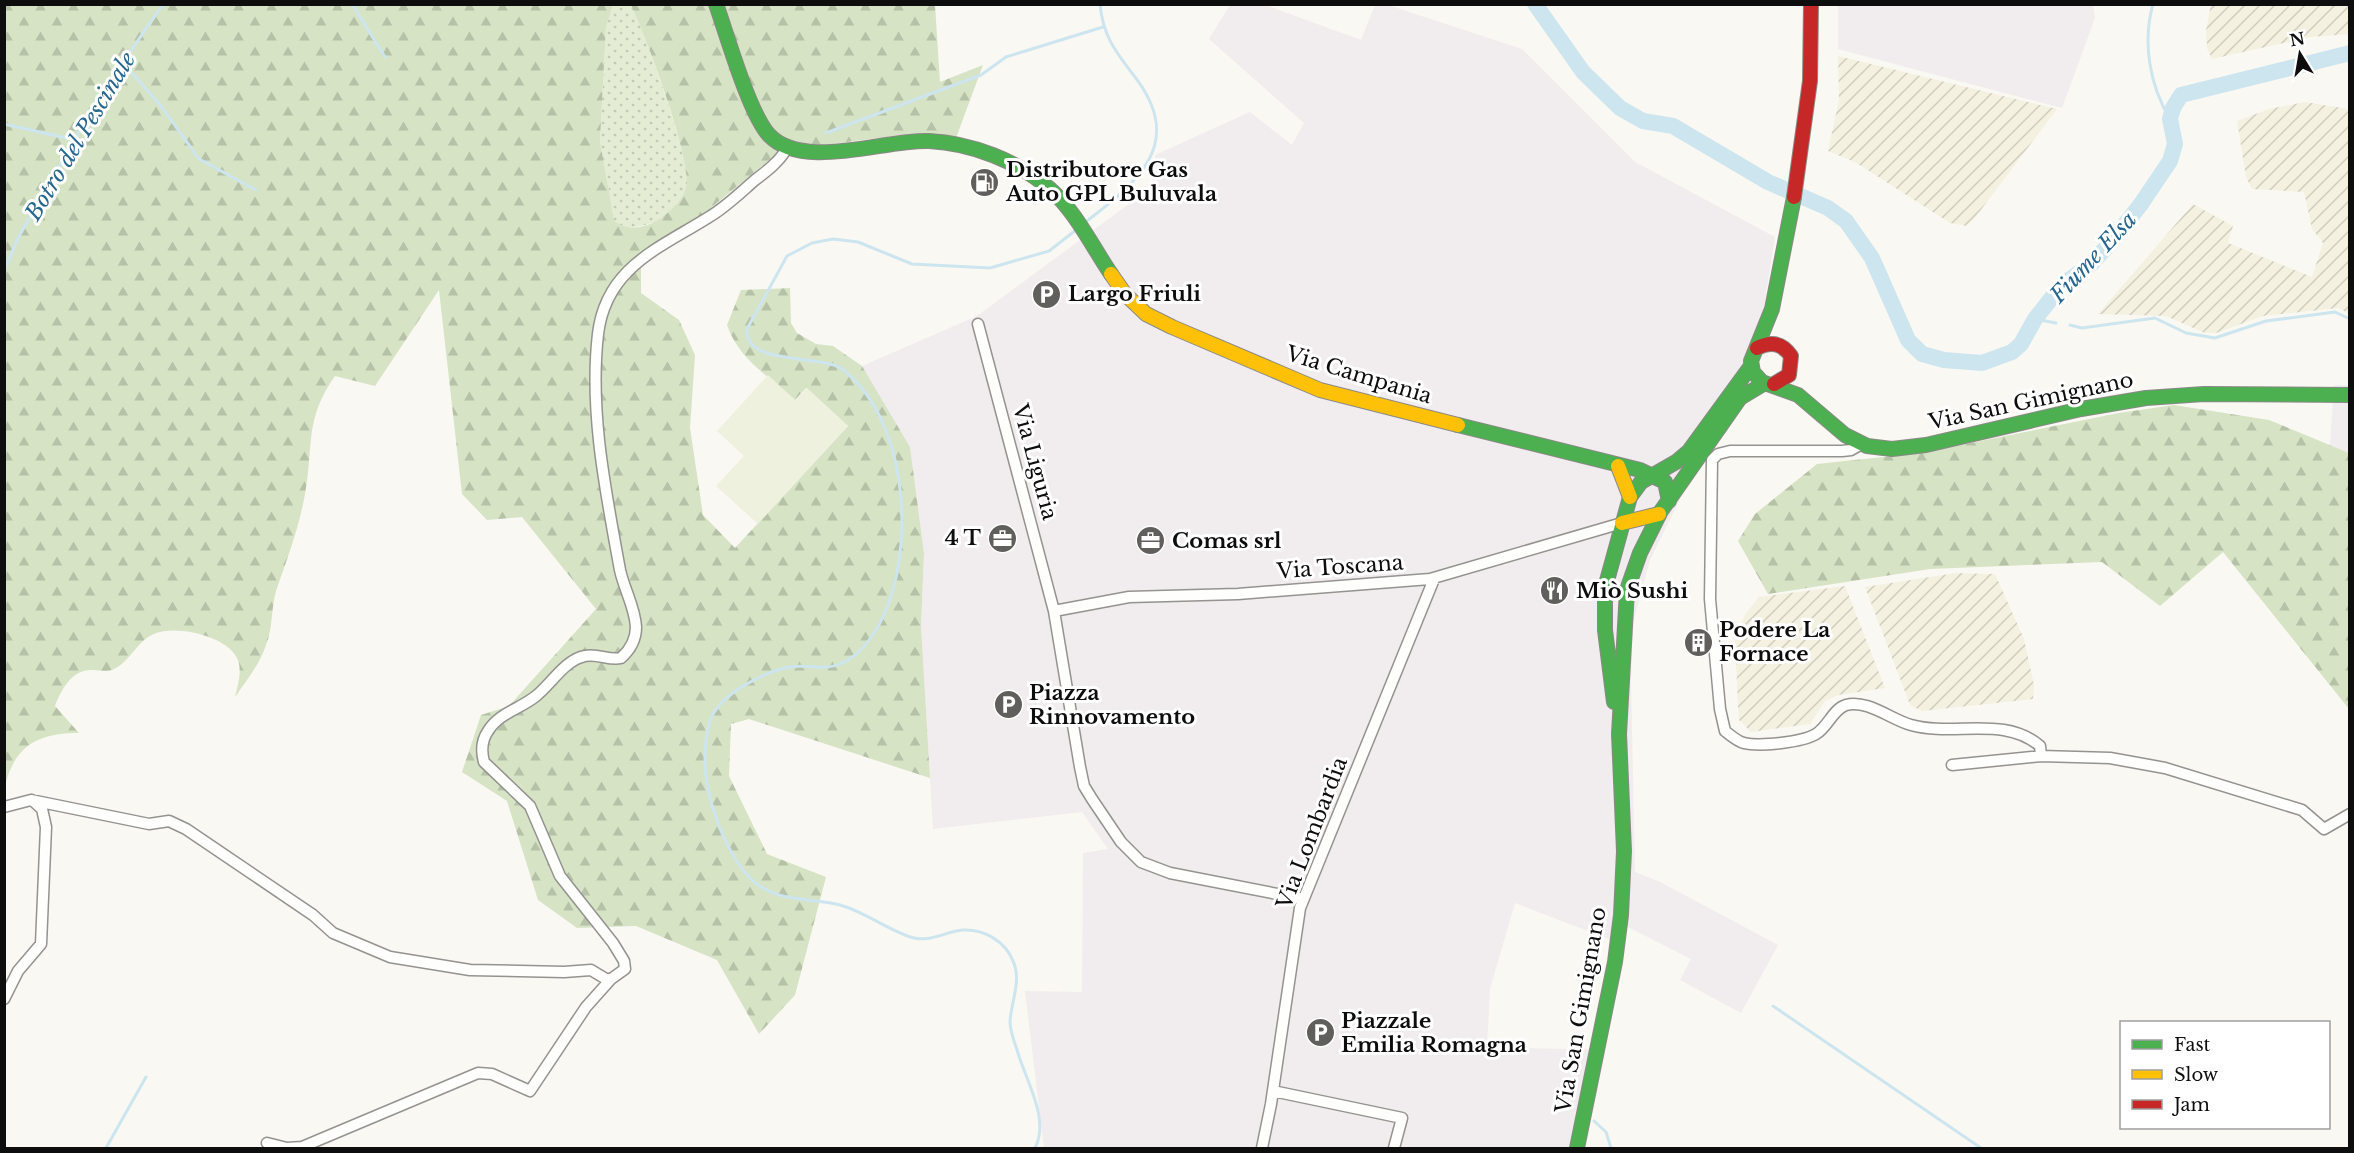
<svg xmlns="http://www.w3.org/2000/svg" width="2354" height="1153" viewBox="0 0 2354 1153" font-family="'Libre Baskerville',serif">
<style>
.industrial{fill:#f1ecee}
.farmland{fill:url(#farmland-furrows)}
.grass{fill:url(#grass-dots)}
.forest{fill:url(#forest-firs)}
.pitch{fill:#edf1de}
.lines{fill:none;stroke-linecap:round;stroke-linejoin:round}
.stream{stroke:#cce5ef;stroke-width:3}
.river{stroke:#cce5ef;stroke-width:16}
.street-casing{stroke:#949390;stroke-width:13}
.fast-casing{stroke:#8a8987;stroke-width:16}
.slow-casing{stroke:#8a8987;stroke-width:16}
.jam-casing{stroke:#8a8987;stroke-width:16}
.street{stroke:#fefefd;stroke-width:10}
.fast{stroke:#4caf50;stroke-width:14}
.slow{stroke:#ffc107;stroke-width:14}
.jam{stroke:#c62828;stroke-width:14}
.labels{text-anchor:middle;stroke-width:6;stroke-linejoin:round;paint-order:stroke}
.poi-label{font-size:21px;font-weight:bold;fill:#0d0d0d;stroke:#fff;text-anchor:start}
.street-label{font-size:21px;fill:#0d0d0d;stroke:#fff}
.water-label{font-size:22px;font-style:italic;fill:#26668f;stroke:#fff}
</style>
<defs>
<pattern id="farmland-furrows" width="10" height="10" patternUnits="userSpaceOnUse" patternTransform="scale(1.5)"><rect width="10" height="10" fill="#f4f1e0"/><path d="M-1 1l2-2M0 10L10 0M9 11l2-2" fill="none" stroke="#d0cdbf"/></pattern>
<pattern id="grass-dots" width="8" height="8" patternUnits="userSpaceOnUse" patternTransform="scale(1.5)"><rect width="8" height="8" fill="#e4ecd4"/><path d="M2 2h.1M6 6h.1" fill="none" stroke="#c2c9b5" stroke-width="1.8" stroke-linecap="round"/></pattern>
<pattern id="forest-firs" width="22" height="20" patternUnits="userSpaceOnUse" patternTransform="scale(1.5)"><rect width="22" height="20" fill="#d6e3c4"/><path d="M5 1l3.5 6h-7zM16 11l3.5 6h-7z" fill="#b6c2a7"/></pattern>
</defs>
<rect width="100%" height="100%" fill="#faf8f2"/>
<path class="industrial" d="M 1230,5 L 1265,5 L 1361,40 L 1375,5 L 1388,5 L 1522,49 L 1635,162 L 1775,237 L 1761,326 L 1744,356 L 1741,408 L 1681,497 L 1650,560 L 1633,623 L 1631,680 L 1635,872 L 1660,882 L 1778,945 L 1741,1013 L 1680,980 L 1691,959 L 1626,926 L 1622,944 L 1515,903 L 1490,989 L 1487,1047 L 1605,1050 L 1585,1148 L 1044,1148 L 1025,991 L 1082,992 L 1083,853 L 1108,849 L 1082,812 L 933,829 L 921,626 L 924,553 L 910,447 L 862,366 L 977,316 L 1156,184 L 1155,155 L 1250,112 L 1292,145 L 1304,123 L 1209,39 Z
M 1838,5 L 2093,5 L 2095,18 L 2062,108 L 1838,49 Z
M 2334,385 L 2349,385 L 2349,453 L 2330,445 Z"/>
<path class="farmland" d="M 2211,4 L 2349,5 L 2349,34 L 2311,37 L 2212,59 L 2207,48 L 2206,31 Z
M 1838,56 L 2057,109 L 1974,219 L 1967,226 L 1950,223 L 1855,162 L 1828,151 L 1839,100 Z
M 2305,102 L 2349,109 L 2349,314 L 2339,308 L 2263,316 L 2216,333 L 2205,333 L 2166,316 L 2098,314 L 2193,204 L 2233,226 L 2228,243 L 2312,277 L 2323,243 L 2312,229 L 2304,192 L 2252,189 L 2246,177 L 2237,121 L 2269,109 Z
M 1956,573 L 1995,574 L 2024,639 L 2034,685 L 2033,699 L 1922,711 L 1910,705 L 1865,587 Z
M 1845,586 L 1885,688 L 1838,695 L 1825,701 L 1810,724 L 1751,732 L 1739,720 L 1738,707 L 1735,638 L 1746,613 L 1759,597 Z"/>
<path class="grass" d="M 613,5 L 631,5 L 638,19 C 648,46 693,165 687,187 C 682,202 663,220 648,224 C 636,228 623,230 614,220 L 600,141 L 606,27 Z"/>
<path class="forest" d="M 5,5 L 613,5 L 606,27 L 600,141 L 614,220 C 623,230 640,229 652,223 C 665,217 682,202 686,188 C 694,164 644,31 631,5 L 935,5 L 940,82 L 983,65 L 956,138 L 902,135 L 823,145 L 790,143 L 641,265 L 641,293 L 679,320 L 695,355 L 690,428 L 703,515 L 735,548 L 848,426 L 806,388 L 795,400 C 769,376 739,360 727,325 L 741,290 L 790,288 L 791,323 L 797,333 L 816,344 L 833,346 L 862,366 L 910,447 L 924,553 L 921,626 L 930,778 L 749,719 L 731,724 L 729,776 L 767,854 L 826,877 L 795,995 L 759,1034 L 717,960 L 636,926 L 577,928 L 538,900 L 507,801 L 462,772 L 481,715 L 509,706 L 596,609 L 522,517 L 487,520 L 462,494 L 439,290 L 375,386 L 335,376 C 304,420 314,445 305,494 C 299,528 287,559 276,591 C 271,608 273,628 266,645 C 260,664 246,681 235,697 C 238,686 242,671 238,660 C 229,636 177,625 156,633 C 137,640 131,661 114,669 C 106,673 101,670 92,670 C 72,669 61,690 55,706 L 79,733 C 39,733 14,745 5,787 Z
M 2174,405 L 2269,420 L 2349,453 L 2349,709 L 2223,552 L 2160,606 L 2102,562 L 1930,569 L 1768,594 L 1738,541 L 1755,514 L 1817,464 L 1921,453 L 2119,413 Z"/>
<path class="pitch" d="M 768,375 L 795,400 L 807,388 L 848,426 L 758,524 L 716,486 L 744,456 L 717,431 Z"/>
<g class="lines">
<path class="stream" d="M 352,4 L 385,57
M 2153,4 C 2142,43 2150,86 2170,119
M 123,63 L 161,106 L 199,159 L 256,190
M 4,124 L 75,140
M 826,133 L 981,75 L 1006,57 L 1103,27
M 1083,224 C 1136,183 1187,145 1135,77 C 1116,52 1103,37 1100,4
M 4,271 L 18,238 L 99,97 L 163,4
M 2035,319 L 2056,323
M 2070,325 L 2082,328 L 2155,318 L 2186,333 L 2215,338 L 2266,321 L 2335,312 L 2350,319
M 1773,1006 L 1981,1148
M 1594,1121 L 1606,1132 L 1611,1148
M 106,1148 L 146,1077
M 1035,1148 C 1050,1119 1026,1081 1018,1053 C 1015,1043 1010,1032 1010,1022 C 1011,1002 1022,980 1013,961 C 1005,941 984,929 963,930 C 947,931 931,942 914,938 C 892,933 864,911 840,905 C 810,897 775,903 751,879 C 728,856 713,815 707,784 C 704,765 704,740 710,721 C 719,694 764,672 790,667 C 806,664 824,671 840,664 C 864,655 881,625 889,602 C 914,533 905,417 842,369 C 822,354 743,366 747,329 L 787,256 L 812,243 L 833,239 L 858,242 L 912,264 L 990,268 L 1049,251 L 1076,230"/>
<path class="river" d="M 1535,4 L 1583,72 L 1620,108 L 1643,121 L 1673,126 L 1768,182 L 1828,208 L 1846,221 L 1872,258 L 1908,340 L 1922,354 L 1944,360 L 1982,363 L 2012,352 L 2021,344 L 2035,319 L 2061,286 L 2091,264 L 2112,241 L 2141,204 L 2170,161 L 2175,144 L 2170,119 L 2173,108 L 2181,95 L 2350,53"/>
<defs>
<path id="street" d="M 978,324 L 1054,611 L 1080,767 L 1084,786 L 1092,799 L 1121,842 L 1141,862 L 1170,873 L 1303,899
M 1860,445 L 1851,450 L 1842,451 L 1730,451 L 1718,454 L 1712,460 L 1710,599 L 1720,709 L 1725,731 C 1730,735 1738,742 1744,743 C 1760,747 1803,742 1816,734 C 1828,727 1833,709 1846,705 C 1867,699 1892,720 1911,725 C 1954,737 2004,715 2040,746 L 2041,756 L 2110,758 L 2165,768 L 2302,810 L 2324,829 L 2350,814
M 1054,611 L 1129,597 L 1238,594 L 1430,579 L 1622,523
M 1952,765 L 2041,756
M 4,807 L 31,800 L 149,824 L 169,821 L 186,829 L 313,915 L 333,933 L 390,957 L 470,970 L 564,972 L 591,970 L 606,979 L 611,979 L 625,969 L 624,961 L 613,943 L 560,876 L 530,806 L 484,762 C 481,751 481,741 488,731 C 499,713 520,709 536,696 C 551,684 566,659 585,656 C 598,653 609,661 621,658 C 631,649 636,640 636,627 C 635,607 624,589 620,570 C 606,493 589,412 598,334 C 606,267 660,248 709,217 C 726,207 740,193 755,180 C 767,171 780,161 787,148
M 4,999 L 18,971 L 41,944 L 46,827 L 42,809 L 32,800
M 1273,1091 L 1402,1118 L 1394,1148
M 267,1143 L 287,1148 L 302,1147 L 478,1073 L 492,1074 L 530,1091 L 586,1007 L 611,979
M 1262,1148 L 1271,1104 L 1300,908 L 1434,579"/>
<path id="fast" d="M 716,4 C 727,35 749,113 769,135 C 803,171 885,139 929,141 C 971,143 1018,161 1050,189 C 1076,212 1092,246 1111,274
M 1794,197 L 1772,309 L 1751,361 L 1753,372 L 1762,382 L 1798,395 L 1845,435 L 1867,446 L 1892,449 L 1926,445 L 2081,409 L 2146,398 L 2204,394 L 2350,395
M 1458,425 L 1640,470 L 1665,482 L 1669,501
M 1614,702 L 1605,630 L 1605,588 L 1630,497 L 1641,482 L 1676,462 L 1689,451 L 1751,366
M 1577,1148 L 1615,962 L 1621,915 L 1624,851 L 1619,734 L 1627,590 L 1640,553 L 1661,511 L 1740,398 L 1765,383"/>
<path id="slow" d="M 1111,274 L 1125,294 L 1146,314 L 1172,327 L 1320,390 L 1458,425
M 1618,466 L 1630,497
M 1622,523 L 1659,514"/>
<path id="jam" d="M 1794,197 L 1810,81 L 1811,4
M 1757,348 C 1771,341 1782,343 1791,356 L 1789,375 L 1774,384"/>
</defs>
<use href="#street" class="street-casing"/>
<use href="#fast" class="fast-casing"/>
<use href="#slow" class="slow-casing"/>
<use href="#jam" class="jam-casing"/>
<use href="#street" class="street"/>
<use href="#fast" class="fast"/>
<use href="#slow" class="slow"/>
<use href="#jam" class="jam"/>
</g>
<defs>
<symbol id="fuel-disc" viewBox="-11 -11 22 22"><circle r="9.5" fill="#605f5d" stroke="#fff"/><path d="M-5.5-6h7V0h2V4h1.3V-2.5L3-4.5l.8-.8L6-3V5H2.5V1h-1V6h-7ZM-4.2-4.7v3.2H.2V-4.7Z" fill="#fff"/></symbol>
<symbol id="parking-disc" viewBox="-11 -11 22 22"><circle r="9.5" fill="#605f5d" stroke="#fff"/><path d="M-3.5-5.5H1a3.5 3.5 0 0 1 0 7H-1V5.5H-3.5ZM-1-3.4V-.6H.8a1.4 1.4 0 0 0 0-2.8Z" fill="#fff"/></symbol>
<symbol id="office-disc" viewBox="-11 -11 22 22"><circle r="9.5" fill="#605f5d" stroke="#fff"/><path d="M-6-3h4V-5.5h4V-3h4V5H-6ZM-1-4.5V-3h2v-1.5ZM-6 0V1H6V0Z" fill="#fff"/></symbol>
<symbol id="restaurant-disc" viewBox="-11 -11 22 22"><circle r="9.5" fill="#605f5d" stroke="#fff"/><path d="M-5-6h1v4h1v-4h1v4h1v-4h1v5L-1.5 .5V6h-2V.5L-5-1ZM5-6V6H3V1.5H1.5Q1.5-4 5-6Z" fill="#fff"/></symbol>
<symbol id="building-disc" viewBox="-11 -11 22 22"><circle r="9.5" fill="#605f5d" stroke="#fff"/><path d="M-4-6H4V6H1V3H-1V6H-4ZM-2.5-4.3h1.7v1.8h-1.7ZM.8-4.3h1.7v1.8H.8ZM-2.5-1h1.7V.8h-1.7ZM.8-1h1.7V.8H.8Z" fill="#fff"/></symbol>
</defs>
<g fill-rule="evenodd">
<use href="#fuel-disc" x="968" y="166" width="33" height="33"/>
<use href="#parking-disc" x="1030" y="278" width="33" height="33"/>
<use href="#office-disc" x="986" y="522" width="33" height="33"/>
<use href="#office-disc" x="1134" y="524" width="33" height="33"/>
<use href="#restaurant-disc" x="1538" y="574" width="33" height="33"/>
<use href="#building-disc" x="1682" y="626" width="33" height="33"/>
<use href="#parking-disc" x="992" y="688" width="33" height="33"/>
<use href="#parking-disc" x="1304" y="1016" width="33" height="33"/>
</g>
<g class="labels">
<g class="poi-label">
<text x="1006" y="177">Distributore Gas<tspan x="1006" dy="24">Auto GPL Buluvala</tspan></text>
<text x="1068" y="301">Largo Friuli</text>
<text x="981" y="545" text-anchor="end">4 T</text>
<text x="1172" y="548">Comas srl</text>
<text x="1576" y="598">Miò Sushi</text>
<text x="1719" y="637">Podere La<tspan x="1719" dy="24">Fornace</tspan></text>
<text x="1029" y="700">Piazza<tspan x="1029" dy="24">Rinnovamento</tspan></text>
<text x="1341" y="1028">Piazzale<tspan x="1341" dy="24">Emilia Romagna</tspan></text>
</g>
<g class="street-label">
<text transform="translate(1359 375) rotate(17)" y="7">Via Campania</text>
<text transform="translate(2031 401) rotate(-12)" y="7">Via San Gimignano</text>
<text transform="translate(1035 462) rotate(75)" y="7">Via Liguria</text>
<text transform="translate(1340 567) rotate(-4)" y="7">Via Toscana</text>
<text transform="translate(1312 833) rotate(-69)" y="7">Via Lombardia</text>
<text transform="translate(1581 1010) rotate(-80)" y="7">Via San Gimignano</text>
</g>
<g class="water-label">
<text transform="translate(80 136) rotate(-59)" y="8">Botro del Pescinale</text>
<text transform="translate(2093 257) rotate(-47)" y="8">Fiume Elsa</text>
</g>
</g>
<rect width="2354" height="1153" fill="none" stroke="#0d0d0d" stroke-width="12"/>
<rect x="2120" y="1021" width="210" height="108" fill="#ffffff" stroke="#9e9e9e" stroke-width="1.5"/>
<rect x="2132" y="1040" width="30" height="9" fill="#4caf50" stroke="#9e9e9e" stroke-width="1.5"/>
<text x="2174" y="1051" font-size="18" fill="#0d0d0d">Fast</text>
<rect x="2132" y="1070" width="30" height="9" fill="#ffc107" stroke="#9e9e9e" stroke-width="1.5"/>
<text x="2174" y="1081" font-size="18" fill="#0d0d0d">Slow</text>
<rect x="2132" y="1100" width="30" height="9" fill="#c62828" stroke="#9e9e9e" stroke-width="1.5"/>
<text x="2174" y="1111" font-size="18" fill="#0d0d0d">Jam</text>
<g transform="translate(2300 54) rotate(349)" stroke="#ffffff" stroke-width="4.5" paint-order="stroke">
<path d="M0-4.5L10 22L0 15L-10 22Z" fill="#0d0d0d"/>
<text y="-9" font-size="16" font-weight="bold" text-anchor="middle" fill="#0d0d0d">N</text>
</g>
</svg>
